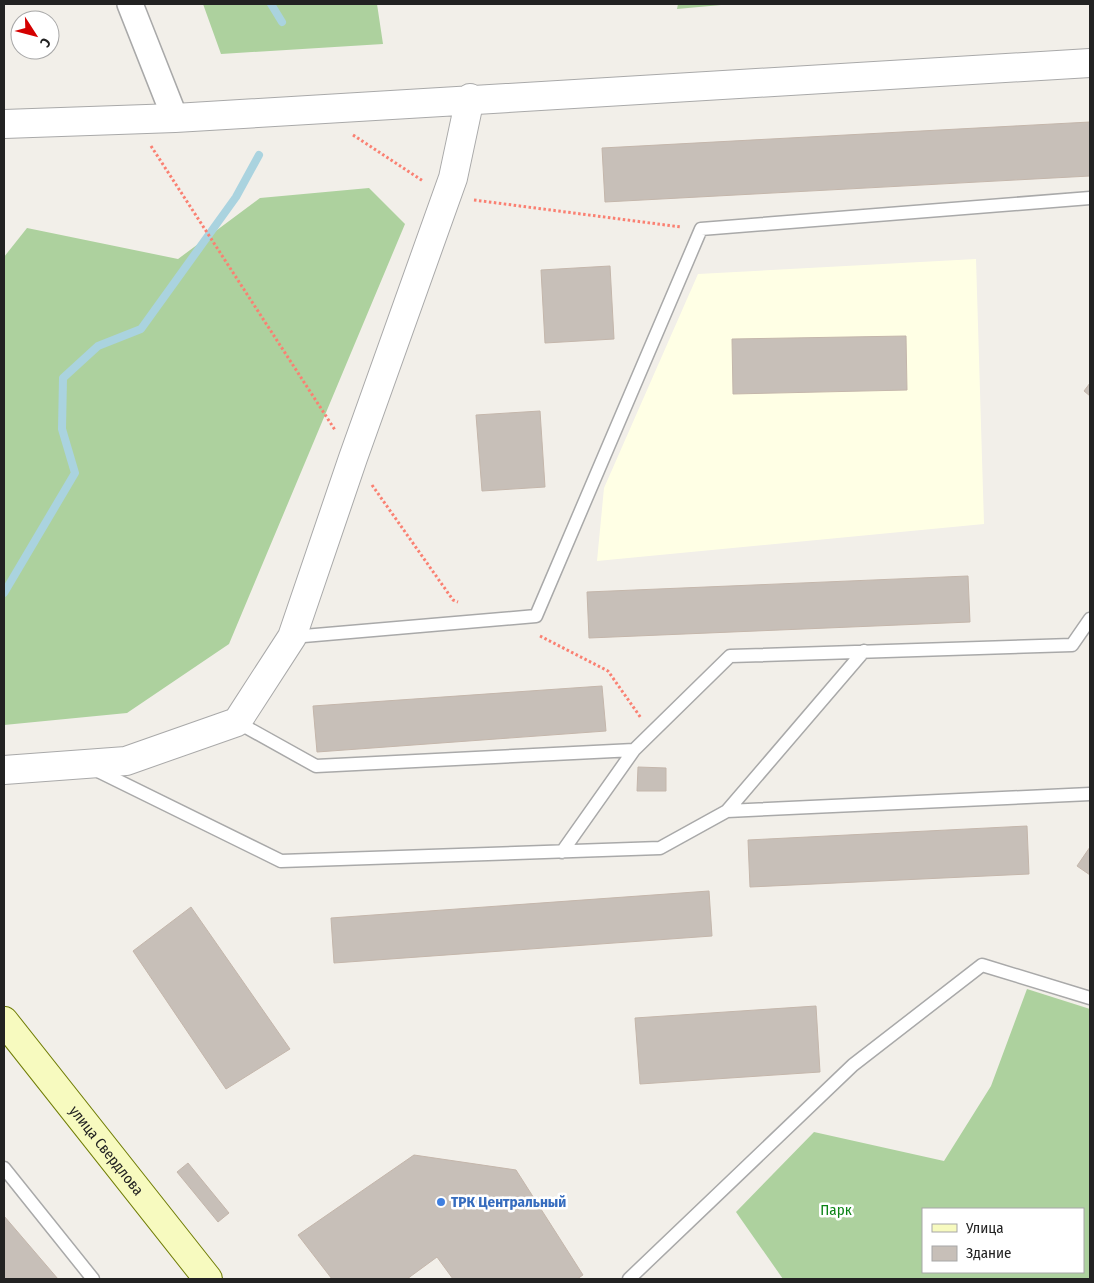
<svg xmlns="http://www.w3.org/2000/svg" width="1094" height="1283" viewBox="0 0 1094 1283" font-family="'Fira Sans Condensed',sans-serif">
<style>
.education{fill:#ffffe5}
.forest{fill:#add19e;fill-rule:evenodd}
.lines{fill:none;stroke-linecap:round;stroke-linejoin:round}
.stream{stroke:#aad3df;stroke-width:8}
.building{fill:#c7bfb8;stroke:#c4b6ab}
.service-casing{stroke:#a9a9a9;stroke-width:15}
.minor-casing{stroke:#a9a9a9;stroke-width:28}
.tertiary-casing{stroke:#a9a9a9;stroke-width:30}
.secondary-casing{stroke:#707d05;stroke-width:30}
.path{stroke:#fa8072;stroke-width:3;stroke-dasharray:2.5 2.5;stroke-linecap:butt}
.service{stroke:#fff;stroke-width:12}
.minor{stroke:#fff;stroke-width:25}
.tertiary{stroke:#fff;stroke-width:28}
.secondary{stroke:#f7fabf;stroke-width:28}
.shop-dot{fill:#3f7fe0;stroke:#fff;stroke-width:2}
.labels{text-anchor:middle;stroke-width:5;stroke-linejoin:round;paint-order:stroke}
.street-label{font-size:15px;fill:#222;stroke:#fff}
.shop-label{font-size:15px;font-weight:bold;fill:#366cbe;stroke:#fff;text-anchor:start}
.park-label{font-size:15px;fill:#0c8416;stroke:#fff}
</style>
<rect width="100%" height="100%" fill="#f2efe9"/>
<path class="education" d="M 976,259 L 984,524 L 597,561 L 604,488 L 698,274 Z"/>
<path class="forest" d="M 203,4 L 377,4 L 383,44 L 221,54 Z
M 678,4 L 732,4 L 677,9 Z
M 369,188 L 405,224 L 229,644 L 127,713 L 4,725 L 4,257 L 27,228 L 178,259 L 260,198 Z
M 1027,989 L 1090,1009 L 1090,1279 L 783,1279 L 736,1212 L 814,1132 L 944,1161 L 991,1086 ZM 923,1209 L 1083,1209 L 1083,1272 L 923,1272 Z"/>
<g class="lines">
<path class="stream" d="M 271,4 L 282,22
M 4,593 L 75,473 L 62,429 L 63,378 L 98,346 L 141,329 L 236,197 L 259,155"/>
</g>
<path class="building" d="M 1090,122 L 1090,176 L 605,202 L 602,148 Z
M 610,266 L 614,339 L 545,343 L 541,270 Z
M 906,336 L 907,390 L 733,394 L 732,339 Z
M 1090,383 L 1090,396 L 1084,391 Z
M 540,411 L 545,487 L 482,491 L 476,415 Z
M 968,576 L 970,622 L 589,638 L 587,592 Z
M 602,686 L 606,731 L 317,752 L 313,706 Z
M 638,767 L 666,768 L 666,791 L 637,791 Z
M 1027,826 L 1029,874 L 750,887 L 748,840 Z
M 1090,847 L 1090,875 L 1077,866 Z
M 709,891 L 712,936 L 334,963 L 331,918 Z
M 191,907 L 290,1049 L 226,1089 L 133,951 Z
M 816,1006 L 820,1072 L 640,1084 L 635,1018 Z
M 414,1155 L 516,1170 L 583,1275 L 577,1279 L 453,1279 L 437,1257 L 407,1279 L 332,1279 L 298,1235 Z
M 188,1163 L 229,1213 L 218,1222 L 177,1172 Z
M 4,1216 L 58,1279 L 4,1279 Z"/>
<g class="lines">
<defs>
<path id="service" d="M 292,637 L 536,616 L 701,229 L 1090,198
M 237,722 L 316,766 L 634,750
M 94,769 L 281,861 L 660,848 L 727,811 L 1090,794
M 727,811 L 864,651
M 562,852 L 634,750 L 730,656 L 1072,645 L 1090,619
M 4,1168 L 93,1279
M 629,1279 L 853,1065 L 982,965 L 1090,998"/>
<path id="minor" d="M 130,4 L 175,118"/>
<path id="tertiary" d="M 4,124 L 175,118 L 1090,63
M 4,770 L 126,761 L 237,722 L 292,637 L 353,458 L 453,178 L 470,98"/>
<g id="secondary">
<path id="s1" d="M 4,1021 L 208,1279"/>
</g>
</defs>
<use href="#service" class="service-casing"/>
<use href="#minor" class="minor-casing"/>
<use href="#tertiary" class="tertiary-casing"/>
<use href="#secondary" class="secondary-casing"/>
<path class="path" d="M 353,135 L 423,181
M 151,146 L 335,430
M 474,200 L 681,227
M 372,485 L 453,600 L 458,602
M 540,636 L 608,671 L 641,718"/>
<use href="#service" class="service"/>
<use href="#minor" class="minor"/>
<use href="#tertiary" class="tertiary"/>
<use href="#secondary" class="secondary"/>
</g>
<circle class="shop-dot" cx="441" cy="1202" r="5"/>
<g class="labels">
<g class="street-label">
<text dy="5" stroke="none"><textPath href="#s1" startOffset="165">улица Свердлова</textPath></text>
</g>
<g class="shop-label">
<text x="451" y="1207">ТРК Центральный</text>
</g>
<g class="park-label">
<text x="836" y="1215">Парк</text>
</g>
</g>
<rect width="1094" height="1283" fill="none" stroke="#222222" stroke-width="10"/>
<rect x="922" y="1208" width="162" height="65" fill="#ffffff" stroke="#a7a7a7"/>
<rect x="932" y="1224" width="25" height="8" fill="#f7fabf" stroke="#a7a7a7"/>
<text x="966" y="1233" font-size="15" fill="#222222">Улица</text>
<rect x="932" y="1246" width="25" height="15" fill="#c7bfb8" stroke="#a7a7a7"/>
<text x="966" y="1258" font-size="15" fill="#222222">Здание</text>
<g transform="translate(35 35) rotate(126)"><circle r="24" fill="#ffffff" stroke="#a7a7a7"/>
<path d="M0-4L9 19L0 12L-9 19Z" fill="#d40000"/>
<text y="-8" font-size="14" font-weight="bold" text-anchor="middle" fill="#222222">С</text>
</g>
</svg>
